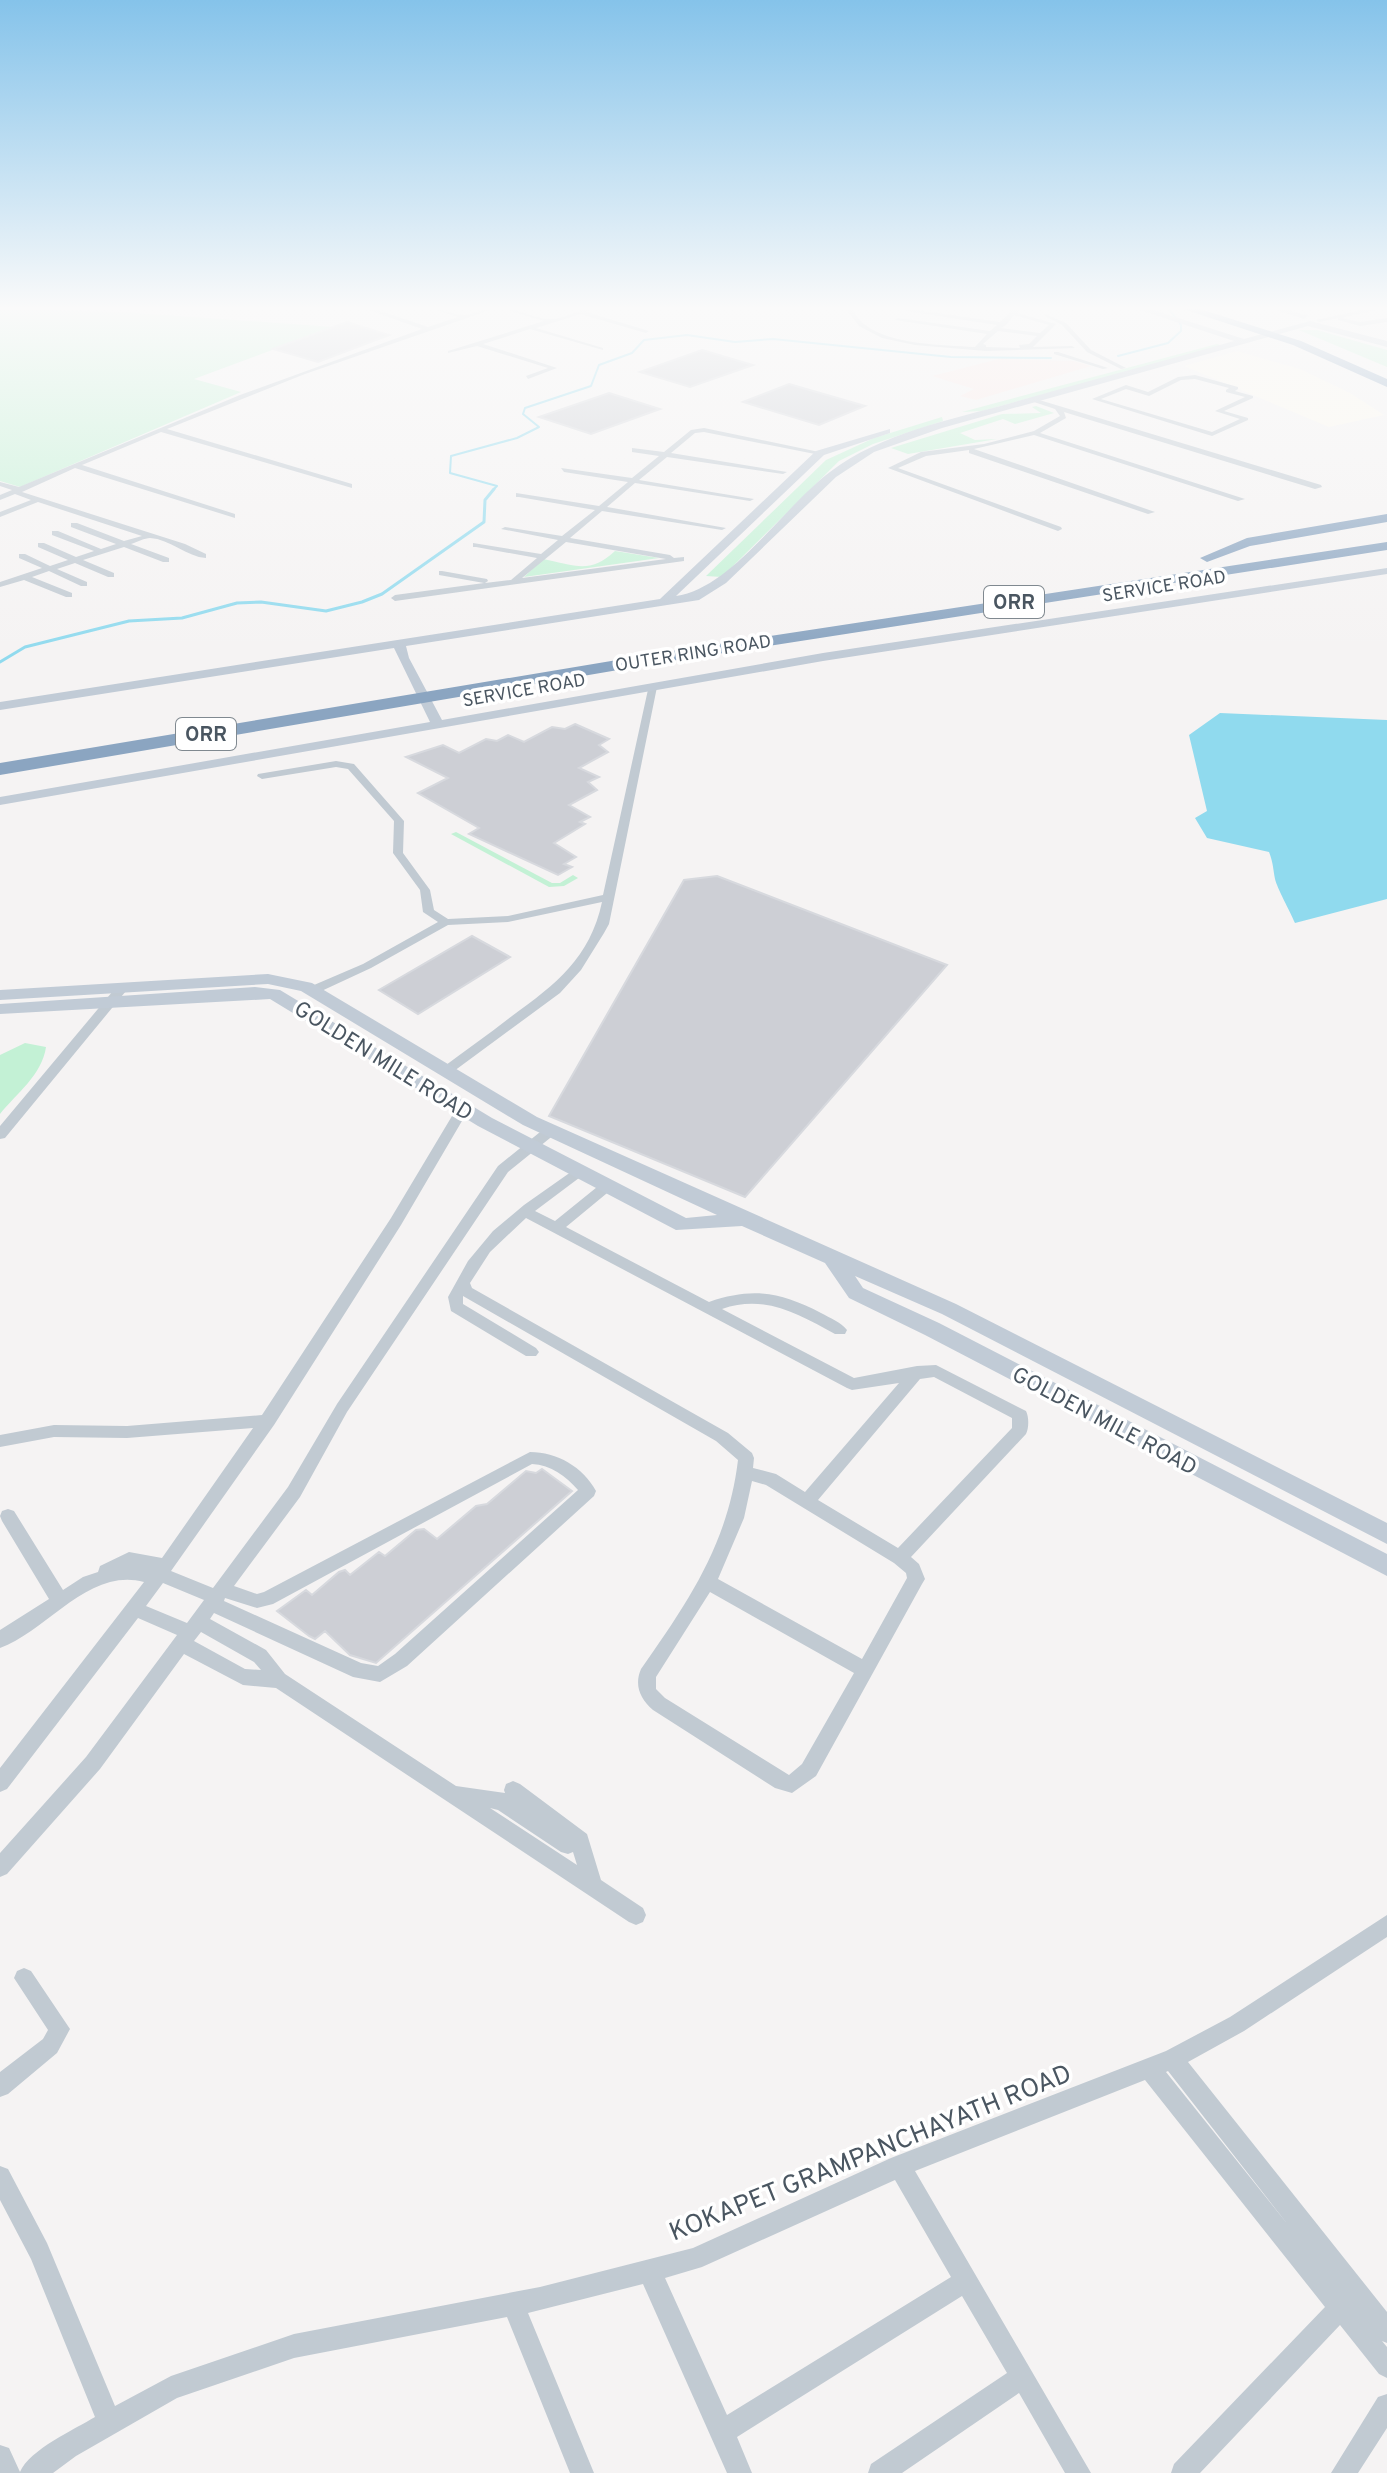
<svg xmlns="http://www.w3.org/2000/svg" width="1387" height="2473" viewBox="0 0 1387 2473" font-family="Overpass,sans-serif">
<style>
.commercial{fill:#fdf9ef}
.medical{fill:#fce8e6}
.green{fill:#c3f1d5}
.water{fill:#90daee}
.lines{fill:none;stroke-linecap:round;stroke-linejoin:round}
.stream-far1{stroke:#90daee;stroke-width:2}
.stream{stroke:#90daee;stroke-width:3}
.building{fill:#cdcfd5;stroke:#d7d9de;stroke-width:2}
.street{fill:#c1cad2;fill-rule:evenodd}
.secondary{fill:#c1cbd6;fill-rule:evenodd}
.highway{fill:#8ba5c1;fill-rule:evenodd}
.labels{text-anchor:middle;stroke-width:7;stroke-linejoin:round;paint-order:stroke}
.far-street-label{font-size:18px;fill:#4a5661;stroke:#fff}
.shield{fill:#fff;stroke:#808990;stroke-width:2}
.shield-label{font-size:20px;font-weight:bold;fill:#4a5661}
.street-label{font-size:22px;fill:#4a5661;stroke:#fff}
.near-street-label{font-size:26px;fill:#4a5661;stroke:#fff}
</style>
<rect width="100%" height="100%" fill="#f5f3f3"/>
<path class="commercial" d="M 1237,351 L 1300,369 L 1350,393 L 1384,415 L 1329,427 L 1184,366 Z"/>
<path class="medical" d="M 999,359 L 1073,361 L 1091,366 L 976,400 L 960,396 L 974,389 L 932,376 Z"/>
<path class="green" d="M 0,309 L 122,312 L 334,327 L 194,379 L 241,392 L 20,487 L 0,481 Z
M 1299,330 L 1317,330 L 1387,350 L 1387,367 Z
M 1217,344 L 1223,346 L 982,411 L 962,412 Z
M 1036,406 L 1054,413 L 1015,424 L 1003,419 L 960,433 L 975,440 L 997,439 L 908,454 L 891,448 L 1002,414 L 1041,413 L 1032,407 Z
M 942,417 L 943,421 L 873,444 L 839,461 L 722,577 L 706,576 L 826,460 L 874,438 Z
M 615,551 L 659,558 L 524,577 L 543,559 C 575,565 589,575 615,551 Z
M 456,832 L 552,883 L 560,883 L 573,875 L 578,878 L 564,886 L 549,887 L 451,834 Z
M 25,1043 L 46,1047 C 42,1075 17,1093 0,1114 L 0,1055 Z"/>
<path class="water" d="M 1220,713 L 1387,720 L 1387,899 L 1295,923 C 1290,911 1277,888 1275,879 C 1273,868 1273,862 1269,852 L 1207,838 L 1195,818 L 1207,811 L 1189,735 Z"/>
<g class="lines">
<path class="stream-far1" d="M 1118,356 L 1168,343 L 1181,331 L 1181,325 L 1169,309
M 492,491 L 497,486 L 450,473 L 451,456 L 517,438 L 539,427 L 523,414 L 525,408 L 591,386 L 599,365 L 632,353 L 644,340 L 687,335 L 735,342 L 773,339 L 951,357 L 1051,358"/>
<path class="stream" d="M 0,662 L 25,647 L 129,621 L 182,618 L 237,603 L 261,602 L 326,611 L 362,602 L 382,594 L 484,522 L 485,500 L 494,489"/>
</g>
<path class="building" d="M 347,322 L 389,335 L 318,362 L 273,349 Z
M 702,350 L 753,365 L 690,387 L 640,372 Z
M 789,384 L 865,406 L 819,425 L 743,402 Z
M 609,393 L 660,409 L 591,434 L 539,417 Z
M 575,724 L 609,739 L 599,745 L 608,752 L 579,768 L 599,777 L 588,782 L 597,790 L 569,805 L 590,817 L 580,822 L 585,824 L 554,843 L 576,857 L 564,864 L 572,867 L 558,875 L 469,834 L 479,828 L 418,793 L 448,778 L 406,757 L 443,745 L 459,753 L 486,739 L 497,741 L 508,735 L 524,742 L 552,727 L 565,729 Z
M 717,876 L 947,965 L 745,1197 L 549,1116 L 684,880 Z
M 472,936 L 510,957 L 418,1014 L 379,990 Z
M 542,1469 L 572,1491 L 376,1663 L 350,1655 L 325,1631 L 315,1639 L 309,1636 L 277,1611 L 306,1590 L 312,1595 L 339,1572 L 345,1570 L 350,1575 L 379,1552 L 385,1556 L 416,1530 L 424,1529 L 437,1539 L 476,1506 L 487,1504 L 526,1471 L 536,1473 Z"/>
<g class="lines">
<path class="street" d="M 366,309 L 375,309 L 428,327 L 458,317 L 433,309 C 444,309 456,316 466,315 C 476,313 483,309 493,309 L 305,374 L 167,429 L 352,484 L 352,488 L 161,432 L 82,465 L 235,514 L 235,518 L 75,468 L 22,492 L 185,544 L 206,554 L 206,558 C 187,557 170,539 150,538 C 145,538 137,542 131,544 L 169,558 L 169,562 L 163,562 L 124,547 L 83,560 L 114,573 L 114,577 L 108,577 L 75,563 L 57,569 L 87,582 L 87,586 L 81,586 L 49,571 L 32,577 L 72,593 L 72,597 L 66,597 L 24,580 L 0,587 L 0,582 L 42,568 L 19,558 L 19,554 L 25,554 L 50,566 L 68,560 L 38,547 L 38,543 L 44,543 L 76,557 L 94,551 L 52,535 L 52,531 L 58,531 L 101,549 L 116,544 L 71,527 L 71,523 L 77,523 L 124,541 L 142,536 L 38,502 L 0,517 L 0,512 L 31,500 L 15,494 L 0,500 L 0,495 L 12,490 L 0,486 L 0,482 L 19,487 L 240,395 L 422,329 Z
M 504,309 C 520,309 533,318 549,319 C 563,320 578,309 593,309 L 586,312 L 649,331 L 646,333 L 580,314 L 536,328 L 603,348 L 603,350 L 530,329 L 483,344 L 557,368 L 528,379 L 526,376 L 548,368 L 477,346 L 448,353 L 448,351 L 544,321 Z
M 846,309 L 852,309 C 856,314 859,321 864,324 C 890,345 943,345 975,347 L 987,334 L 895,320 L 898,318 L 990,331 L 997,325 L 906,311 L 909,309 L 1000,322 L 1014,309 L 1021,309 L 1017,313 L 1056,324 L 1033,347 L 1072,346 L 1075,348 L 986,351 L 915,345 L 882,338 L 859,326 ZM 1014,315 L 1049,325 L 1040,333 L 1001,328 L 1006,325 ZM 998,331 L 1037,336 L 1029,344 L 1019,345 L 1020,348 L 986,347 L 986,345 L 983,344 Z
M 1367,309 L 1380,309 L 1341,318 L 1360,322 L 1387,318 L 1387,322 L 1360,326 L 1338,320 L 1338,318 L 1319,322 L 1316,320 Z
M 1045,314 L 1066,323 L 1091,350 L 1126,368 L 1121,369 L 1087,352 L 1062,325 L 1045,316 Z
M 1054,352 L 1058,352 L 1108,368 L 1103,369 L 1054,354 Z
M 1195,375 L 1238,387 L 1238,389 L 1235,391 L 1253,396 L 1253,398 L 1224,411 L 1248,418 L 1248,420 L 1212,436 L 1092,399 L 1126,385 L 1148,392 L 1178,377 ZM 1195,379 L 1229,388 L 1226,390 L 1226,392 L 1245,397 L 1215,411 L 1240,419 L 1212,432 L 1101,399 L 1126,389 L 1149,396 L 1181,380 Z
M 1036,399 L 1321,485 L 1322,487 L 1315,489 L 1064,412 L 1066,418 L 1040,433 L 1245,499 L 1238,501 L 1034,435 L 974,449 L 1155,512 L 1148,514 L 969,453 L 969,450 L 926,456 L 898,468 L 1061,527 L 1062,529 L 1058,531 L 888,468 L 921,452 L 984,444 L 1034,431 L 1060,416 L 1055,409 L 1034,402 Z
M 704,428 L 824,453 L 820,455 L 704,432 L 695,433 L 671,453 L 787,472 L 783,474 L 667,457 L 639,480 L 754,499 L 750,501 L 635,483 L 607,507 L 726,528 L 722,530 L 602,511 L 570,538 L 670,555 L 674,558 L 684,557 L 684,561 L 395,601 L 391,598 L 395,595 L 484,583 L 439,575 L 439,571 L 442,571 L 487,579 L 488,581 L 485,583 L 511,580 L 537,558 L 476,547 L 473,547 L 473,543 L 541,554 L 558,540 L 501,529 L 505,527 L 562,536 L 595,510 L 519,497 L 516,497 L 516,493 L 599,506 L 628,482 L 564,472 L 561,468 L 632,478 L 659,456 L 632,452 L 632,448 L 664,452 L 691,430 ZM 566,542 L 666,559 L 522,578 Z
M 649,685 L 657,687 L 609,924 L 604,933 L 581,970 L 560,993 L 450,1074 L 442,1074 L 440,1071 L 442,1068 C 465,1051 489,1034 512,1016 C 556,984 590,958 602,902 L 508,922 L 448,925 L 371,968 L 315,994 L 307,994 L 307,988 L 363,964 L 438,922 L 423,912 L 420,890 L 393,853 L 394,821 L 348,769 L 336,767 L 262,779 L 257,776 L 258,774 L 336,761 L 354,764 L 404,821 L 403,853 L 430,890 L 434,910 L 448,919 L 508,916 L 603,895 Z
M 122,984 L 128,988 L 126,991 L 5,1138 L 0,1139 L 0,1126 L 118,985 Z
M 463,1105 L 469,1109 L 401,1225 L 274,1425 L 171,1571 L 213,1588 L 288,1487 L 337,1404 L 498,1166 L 545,1128 L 555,1128 L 557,1131 L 555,1134 L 508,1172 L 347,1412 L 300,1497 L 234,1586 L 257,1594 L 264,1592 L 530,1452 C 557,1452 583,1467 596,1491 L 594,1496 L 407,1666 L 380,1682 L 353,1677 L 214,1613 L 210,1619 L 266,1650 L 285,1674 L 456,1786 L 505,1793 L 504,1790 L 506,1784 L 513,1781 L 520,1784 L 587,1834 L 601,1880 L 643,1908 L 646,1915 L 643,1922 L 636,1925 L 629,1922 L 276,1688 L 243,1685 L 184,1654 L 100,1769 L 7,1874 L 0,1877 L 0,1853 L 86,1757 L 177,1635 L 138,1618 L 7,1789 L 0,1792 L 0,1768 L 144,1582 C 89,1567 47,1631 0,1648 L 0,1630 L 49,1599 L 2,1521 L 0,1516 L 2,1511 L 8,1509 L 14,1511 L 63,1590 L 83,1577 L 98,1572 L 100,1566 L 129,1552 L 162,1558 L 253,1428 L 127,1438 L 54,1437 L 0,1447 L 0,1435 L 54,1425 L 127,1426 L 262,1415 L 391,1218 L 458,1106 ZM 532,1464 C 551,1465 566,1476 578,1490 L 395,1654 L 378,1666 L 361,1663 L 224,1601 L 225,1598 L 257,1608 L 273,1604 ZM 163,1583 L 204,1600 L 187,1623 L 146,1606 ZM 201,1632 L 254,1662 L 261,1670 L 245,1669 L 194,1641 ZM 490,1808 L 498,1810 L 561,1852 L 568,1854 L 573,1852 L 577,1865 Z
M 578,1167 L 583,1169 L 585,1172 L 583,1175 L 535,1211 L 555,1221 L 602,1183 L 612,1183 L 614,1186 L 612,1189 L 566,1227 L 709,1302 C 753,1287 780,1292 821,1313 C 830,1318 841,1322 847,1330 L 845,1334 L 835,1334 C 798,1314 765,1294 722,1309 L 854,1378 L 917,1366 L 936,1365 L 1026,1411 C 1029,1417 1029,1428 1026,1434 L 911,1557 L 919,1564 L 925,1579 L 922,1584 L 816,1776 L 792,1793 L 775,1788 L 653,1710 C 640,1699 634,1685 641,1669 C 688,1602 728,1544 738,1460 L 716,1441 L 463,1296 L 463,1304 L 536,1348 L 539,1352 L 536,1356 L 526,1356 L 451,1311 L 448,1297 L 468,1261 L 493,1231 L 524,1205 ZM 526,1218 L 847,1388 L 852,1390 L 899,1383 L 805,1492 L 776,1474 L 753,1468 L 754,1458 L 752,1453 L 728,1433 L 472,1288 L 470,1283 L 490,1252 ZM 934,1377 L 1012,1418 L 1012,1428 L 898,1548 L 818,1500 L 920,1379 ZM 752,1481 L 766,1485 L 894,1563 L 906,1573 L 907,1578 L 862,1659 L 718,1579 L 744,1518 ZM 710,1592 L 854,1673 L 802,1764 L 789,1775 L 665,1698 L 656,1689 L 656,1677 Z
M 1387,1915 L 1387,1937 L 1244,2031 L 1188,2062 L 1387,2312 L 1387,2343 L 1382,2341 L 1387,2347 L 1387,2378 L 1379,2374 L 1340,2325 L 1200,2473 L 1171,2473 L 1174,2464 L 1325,2307 L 1145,2080 L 915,2171 L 1091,2473 L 1065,2473 L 1019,2393 L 902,2473 L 868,2473 L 871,2464 L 1007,2373 L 962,2296 L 737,2437 L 752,2473 L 727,2473 L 643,2284 L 528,2313 L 594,2473 L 570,2473 L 507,2317 L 294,2358 L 177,2398 L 76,2456 L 53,2473 L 0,2473 L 0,2445 L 9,2448 L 20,2472 C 29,2450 75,2429 95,2417 L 31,2259 L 0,2200 L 0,2166 L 8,2169 L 47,2243 L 115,2406 L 171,2376 L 294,2334 L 540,2287 L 693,2248 L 891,2158 L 1166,2051 L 1230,2017 ZM 1168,2071 L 1289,2226 L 1166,2072 ZM 895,2180 L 951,2277 L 727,2415 L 665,2278 L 702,2267 Z
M 24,1968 L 31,1971 L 70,2029 L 57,2053 L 8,2094 L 0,2097 L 0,2072 L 43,2039 L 48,2030 L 14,1978 L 17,1971 Z
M 1387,2394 L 1387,2428 L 1358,2473 L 1331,2473 L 1378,2397 Z"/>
<path class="secondary" d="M 1137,309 L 1150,309 L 1244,339 L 1310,321 L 1387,341 L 1387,347 L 1308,326 L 942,428 L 874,452 L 836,477 L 726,583 L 699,600 L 406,646 L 409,658 L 442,720 L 823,653 L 1387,568 L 1387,574 L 823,661 L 0,805 L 0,797 L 430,722 L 394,648 L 0,710 L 0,702 L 660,599 L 816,451 L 890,429 L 890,433 L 824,455 L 676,596 C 732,588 784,506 830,472 C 881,433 950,420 1011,403 C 1085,382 1160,362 1234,341 Z
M 1272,309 L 1287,309 L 1308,316 L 1304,319 Z
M 268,974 L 312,983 L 537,1117 L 956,1304 L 1387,1523 L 1387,1544 L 942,1314 L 855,1276 L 863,1288 L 939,1323 L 1387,1554 L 1387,1576 L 925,1335 L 849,1298 L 825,1263 L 742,1226 L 676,1230 L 478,1126 L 270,999 L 0,1014 L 0,1004 L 255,987 L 280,990 L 492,1118 L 686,1218 L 717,1215 L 523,1125 L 301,991 L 268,984 L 0,1000 L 0,990 Z"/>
<path class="highway" d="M 1183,309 L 1200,309 L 1301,341 L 1387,379 L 1387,387 L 1293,345 Z
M 1387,514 L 1387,522 L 1250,546 L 1207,562 L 1200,558 L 1247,538 Z
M 1387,542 L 1387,550 L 665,662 L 0,775 L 0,763 L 665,652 Z"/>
</g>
<linearGradient id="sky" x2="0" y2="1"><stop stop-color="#85c3ea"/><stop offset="0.47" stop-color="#fafafa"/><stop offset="1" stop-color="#fafafa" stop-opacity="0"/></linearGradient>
<rect width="1387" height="655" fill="url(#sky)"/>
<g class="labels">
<g class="far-street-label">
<text transform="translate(1164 586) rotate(-9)" y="6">SERVICE ROAD</text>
<text transform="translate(693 653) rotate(-9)" y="6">OUTER RING ROAD</text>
<text transform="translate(524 690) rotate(-10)" y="6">SERVICE ROAD</text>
</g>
<g class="shield">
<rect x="984" y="586" width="60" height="32" rx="6"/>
<rect x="176" y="718" width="60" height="32" rx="6"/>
</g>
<g class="shield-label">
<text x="1014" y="609">ORR</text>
<text x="206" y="741">ORR</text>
</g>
<g class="street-label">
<text transform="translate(384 1060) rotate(32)" y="8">GOLDEN MILE ROAD</text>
<text transform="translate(1105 1420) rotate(28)" y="8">GOLDEN MILE ROAD</text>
</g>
<g class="near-street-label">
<text transform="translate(870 2152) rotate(-22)" y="9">KOKAPET GRAMPANCHAYATH ROAD</text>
</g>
</g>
</svg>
